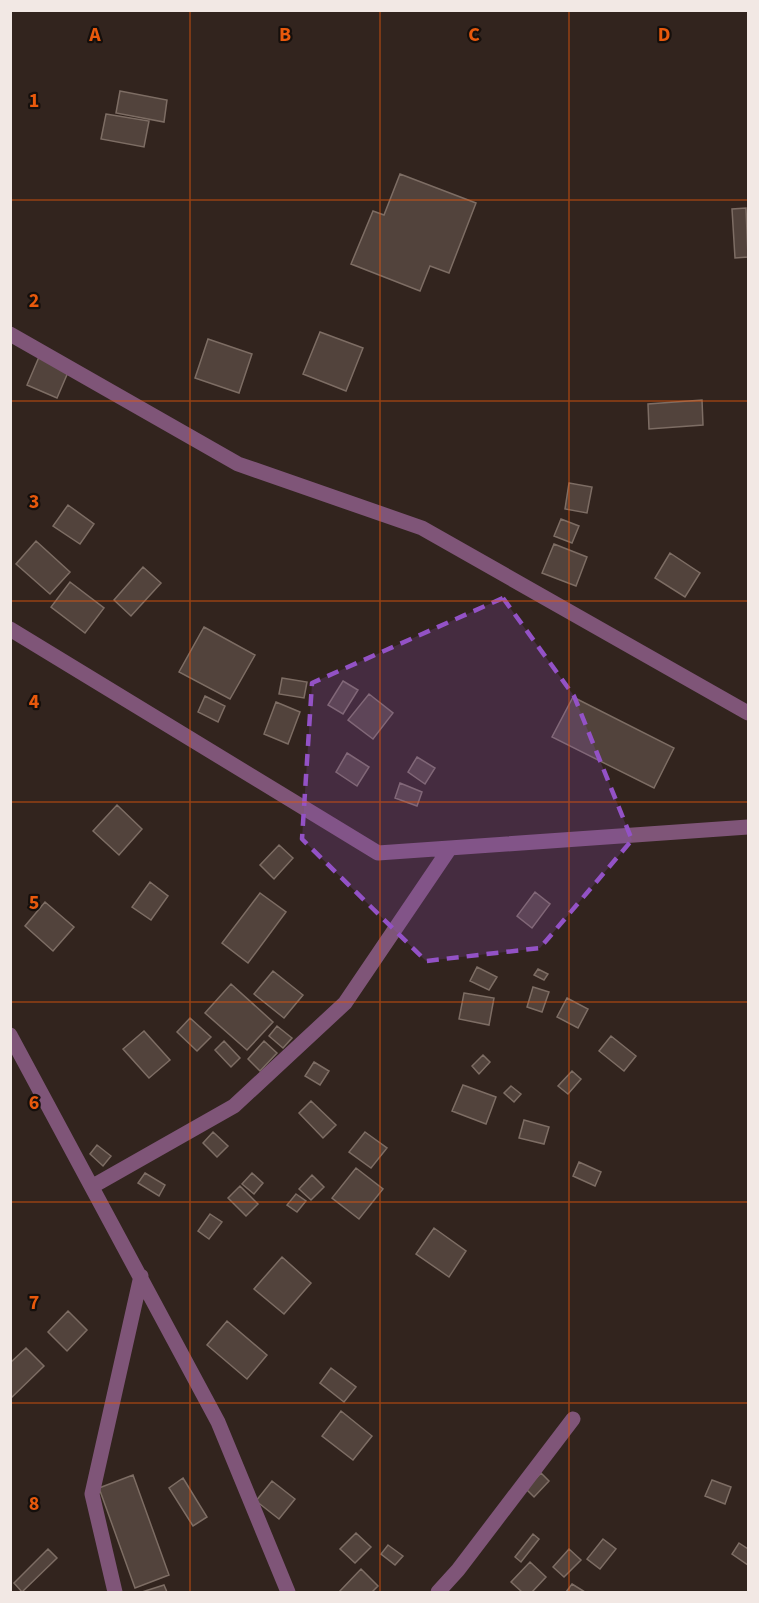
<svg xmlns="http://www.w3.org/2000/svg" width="759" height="1603" viewBox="0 0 759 1603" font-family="'Source Sans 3',sans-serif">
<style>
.building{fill:#52433c;stroke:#7d6d64;stroke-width:1.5}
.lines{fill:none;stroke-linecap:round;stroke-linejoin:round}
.street{stroke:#7f5578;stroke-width:15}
.marked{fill:#9352c6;fill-opacity:0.2;stroke:#9352c6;stroke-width:4.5;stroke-dasharray:12 8;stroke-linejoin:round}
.grid{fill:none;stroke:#e8590c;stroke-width:1.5;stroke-opacity:0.55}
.grid-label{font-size:20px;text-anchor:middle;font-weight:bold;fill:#e8590c;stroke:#150f0c;stroke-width:4.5;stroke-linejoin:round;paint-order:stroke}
</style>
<rect width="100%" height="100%" fill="#32241e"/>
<path class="building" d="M 120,91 L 167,100 L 164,122 L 116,113 Z
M 106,114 L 149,121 L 144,147 L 101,139 Z
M 400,174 L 476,203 L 449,273 L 430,266 L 420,291 L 351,264 L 373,211 L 384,215 Z
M 746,208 L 748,257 L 735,258 L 732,209 Z
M 320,332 L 363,348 L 346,391 L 303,374 Z
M 208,339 L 252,354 L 239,393 L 195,378 Z
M 39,357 L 69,370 L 57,398 L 27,385 Z
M 702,400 L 703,425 L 649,429 L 648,404 Z
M 569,483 L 592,487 L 587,513 L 565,509 Z
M 68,505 L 94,524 L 80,544 L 53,526 Z
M 561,519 L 579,526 L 572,543 L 554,536 Z
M 36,541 L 70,572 L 50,594 L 16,564 Z
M 554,544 L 587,557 L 576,586 L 542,573 Z
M 670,553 L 700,573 L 685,597 L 655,578 Z
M 143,567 L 161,583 L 131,616 L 114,600 Z
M 70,582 L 104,608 L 85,633 L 51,607 Z
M 204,627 L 255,655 L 230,699 L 179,672 Z
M 282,678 L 307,682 L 304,698 L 279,694 Z
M 343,681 L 358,690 L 343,714 L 328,705 Z
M 369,694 L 393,713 L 373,739 L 348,720 Z
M 205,696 L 225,706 L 218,722 L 198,712 Z
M 573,697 L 674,748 L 654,788 L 552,737 Z
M 276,702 L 300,712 L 288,744 L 264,734 Z
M 347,753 L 369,767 L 357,786 L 336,772 Z
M 417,757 L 435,768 L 425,784 L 408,772 Z
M 400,783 L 422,792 L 417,806 L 395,798 Z
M 117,805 L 142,829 L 119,855 L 93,831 Z
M 279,845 L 293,858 L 274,879 L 260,865 Z
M 150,882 L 168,896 L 151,920 L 132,907 Z
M 535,892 L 550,904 L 532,928 L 517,916 Z
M 260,893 L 286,912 L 248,963 L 222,943 Z
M 45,902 L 74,927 L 53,951 L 25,926 Z
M 477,967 L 497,977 L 489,990 L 470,981 Z
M 538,969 L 548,974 L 544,980 L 534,975 Z
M 273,971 L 303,995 L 284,1018 L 254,994 Z
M 231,984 L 273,1022 L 247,1050 L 205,1013 Z
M 533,987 L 549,992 L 542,1012 L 527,1007 Z
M 464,993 L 494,998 L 489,1025 L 459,1019 Z
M 567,998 L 588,1009 L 578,1028 L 557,1017 Z
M 190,1018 L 211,1037 L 197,1051 L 177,1032 Z
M 277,1026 L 292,1038 L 283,1048 L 269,1036 Z
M 144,1031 L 170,1060 L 149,1078 L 123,1049 Z
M 611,1036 L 636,1056 L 624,1071 L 599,1051 Z
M 224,1041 L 240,1058 L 231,1067 L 215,1050 Z
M 264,1041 L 277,1053 L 260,1071 L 248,1059 Z
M 483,1055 L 490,1062 L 479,1074 L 472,1066 Z
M 314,1062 L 329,1071 L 320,1085 L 305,1076 Z
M 572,1071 L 581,1079 L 568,1094 L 558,1086 Z
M 463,1085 L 496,1097 L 486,1124 L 452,1111 Z
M 511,1086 L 521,1094 L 514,1102 L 504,1093 Z
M 311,1101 L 336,1125 L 323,1138 L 299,1113 Z
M 524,1120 L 549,1127 L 544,1144 L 519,1138 Z
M 213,1132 L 228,1146 L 217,1157 L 203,1143 Z
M 365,1132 L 387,1148 L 371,1168 L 349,1152 Z
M 97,1145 L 111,1156 L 103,1166 L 90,1154 Z
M 579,1162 L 601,1172 L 595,1186 L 573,1176 Z
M 356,1168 L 383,1189 L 359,1219 L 332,1198 Z
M 145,1173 L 165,1185 L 159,1196 L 138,1183 Z
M 252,1173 L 263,1183 L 254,1194 L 242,1184 Z
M 312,1175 L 324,1187 L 311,1200 L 299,1189 Z
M 240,1186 L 258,1204 L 246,1216 L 228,1198 Z
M 296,1194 L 306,1201 L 297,1212 L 287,1205 Z
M 210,1214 L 222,1222 L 209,1239 L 198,1231 Z
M 434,1228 L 466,1251 L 449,1277 L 416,1254 Z
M 282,1257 L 311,1283 L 284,1314 L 254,1289 Z
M 68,1311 L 87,1330 L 67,1351 L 48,1332 Z
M 227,1321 L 267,1355 L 247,1379 L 207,1345 Z
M 26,1348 L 44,1366 L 10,1399 L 10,1363 Z
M 331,1368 L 356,1387 L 344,1402 L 320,1383 Z
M 341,1411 L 372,1436 L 353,1460 L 322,1436 Z
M 541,1473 L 549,1481 L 534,1497 L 526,1489 Z
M 133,1475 L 169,1575 L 135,1588 L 99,1488 Z
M 183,1478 L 207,1517 L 193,1526 L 169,1488 Z
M 712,1480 L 731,1487 L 725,1504 L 705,1496 Z
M 272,1481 L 295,1499 L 279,1519 L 256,1501 Z
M 356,1533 L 371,1547 L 355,1563 L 340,1549 Z
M 533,1534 L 539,1539 L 521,1562 L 515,1557 Z
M 603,1539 L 616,1549 L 600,1569 L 587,1559 Z
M 739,1543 L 748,1549 L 748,1565 L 732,1554 Z
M 388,1545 L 403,1556 L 395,1565 L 381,1554 Z
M 48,1549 L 57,1558 L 22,1592 L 14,1583 Z
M 569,1549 L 581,1560 L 564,1577 L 553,1567 Z
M 530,1562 L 546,1577 L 532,1592 L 522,1592 L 511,1582 Z
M 361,1569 L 378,1586 L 372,1592 L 339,1592 Z
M 572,1584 L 585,1592 L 566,1592 Z
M 164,1585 L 167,1592 L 142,1592 Z"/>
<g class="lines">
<path class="street" d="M 10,334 L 238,464 L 422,528 L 748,713
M 10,629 L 378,853 L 748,827
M 10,1035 L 218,1422 L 288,1592
M 93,1186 L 234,1106 L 345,1003 L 450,848
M 115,1592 L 92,1494 L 141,1276
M 438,1592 L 458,1570 L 573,1419"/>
</g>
<path class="marked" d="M 503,598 L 574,696 L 632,840 L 540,948 L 426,961 L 302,839 L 312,683 Z"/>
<path class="grid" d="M 190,10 L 190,1592M 380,10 L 380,1592M 569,10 L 569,1592M 10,200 L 748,200M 10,401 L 748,401M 10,601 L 748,601M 10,802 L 748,802M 10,1002 L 748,1002M 10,1202 L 748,1202M 10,1403 L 748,1403"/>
<g class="grid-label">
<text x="95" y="41">A</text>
<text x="285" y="41">B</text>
<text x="474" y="41">C</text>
<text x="664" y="41">D</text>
<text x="34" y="107">1</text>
<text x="34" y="307">2</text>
<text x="34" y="508">3</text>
<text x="34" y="708">4</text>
<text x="34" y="909">5</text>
<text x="34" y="1109">6</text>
<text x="34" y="1309">7</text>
<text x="34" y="1510">8</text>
</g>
<rect width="759" height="1603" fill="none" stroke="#f2e8e4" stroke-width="24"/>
</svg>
